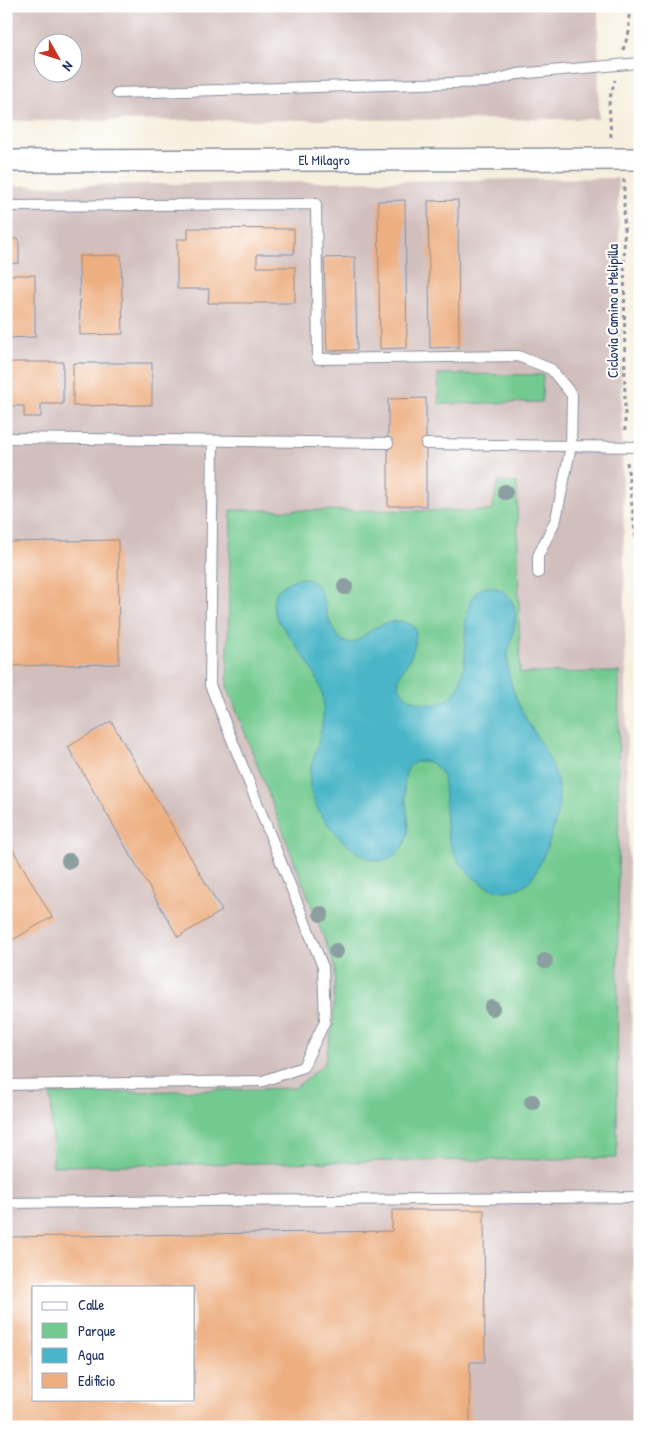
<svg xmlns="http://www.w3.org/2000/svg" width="646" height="1433" viewBox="0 0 646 1433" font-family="'Patrick Hand',sans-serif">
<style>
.industrial{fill:#d1bfbd;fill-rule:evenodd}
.green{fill:#73ca90;stroke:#477c77}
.water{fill:#4ab5c7;stroke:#327292}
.building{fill:#edae80;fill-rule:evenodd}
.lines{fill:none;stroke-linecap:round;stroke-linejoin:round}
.service-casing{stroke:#898f9e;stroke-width:12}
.minor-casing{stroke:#898f9e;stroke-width:24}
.path{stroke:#898f9e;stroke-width:3;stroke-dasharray:4 4;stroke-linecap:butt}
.service{stroke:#fff;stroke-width:10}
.minor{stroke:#fff;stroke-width:21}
.tree{fill:#8c9fa0}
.labels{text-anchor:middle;stroke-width:4.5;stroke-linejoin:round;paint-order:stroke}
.street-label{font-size:14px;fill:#1b2f5e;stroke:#fff}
</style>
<rect width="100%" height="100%" fill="#fff"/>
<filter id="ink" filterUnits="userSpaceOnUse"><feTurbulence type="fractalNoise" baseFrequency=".02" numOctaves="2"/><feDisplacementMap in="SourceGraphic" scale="10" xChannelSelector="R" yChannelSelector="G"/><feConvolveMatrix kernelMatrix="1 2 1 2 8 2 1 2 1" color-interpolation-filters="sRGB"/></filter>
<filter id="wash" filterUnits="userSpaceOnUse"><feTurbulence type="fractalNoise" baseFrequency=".0096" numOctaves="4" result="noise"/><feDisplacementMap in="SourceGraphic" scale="20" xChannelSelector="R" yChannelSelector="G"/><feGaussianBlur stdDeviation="1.12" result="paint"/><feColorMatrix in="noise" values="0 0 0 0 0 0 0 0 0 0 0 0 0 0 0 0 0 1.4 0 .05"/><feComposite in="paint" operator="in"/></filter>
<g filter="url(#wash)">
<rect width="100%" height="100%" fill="#f7efde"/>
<path class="industrial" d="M 6,6 L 598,6 L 599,119 L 6,121 ZM 42,42 L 72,42 L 72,72 L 42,72 Z
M 618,178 L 634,1197 L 633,1427 L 6,1427 L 6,186 ZM 34,1287 L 194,1287 L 194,1399 L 34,1399 Z"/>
<path class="green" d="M 438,374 L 543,375 L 542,402 L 439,404 Z
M 498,482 L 517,483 L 520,673 L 619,672 L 617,1158 L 53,1166 L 51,1094 L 295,1088 L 324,1064 L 333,1024 L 335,967 L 227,686 L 231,510 L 492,511 Z"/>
<path class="water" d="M 299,578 C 317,579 320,588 324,604 C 327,615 334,639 346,642 C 355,645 359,638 366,634 C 376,626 391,619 404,622 C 409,623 413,625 415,629 C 417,634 415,638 415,643 C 414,649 412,654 409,660 C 402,673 391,682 406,696 C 414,702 426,705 436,704 C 445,702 454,697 458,688 C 462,679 464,667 465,657 C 466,639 460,587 490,587 C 496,587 502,590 506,594 C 528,616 504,642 508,668 C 510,682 515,698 522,711 C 537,740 561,767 559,802 C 558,821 541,870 528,882 C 501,905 467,878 454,853 C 442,830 447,802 443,777 C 440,771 437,766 431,763 C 426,761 420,760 416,762 C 393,770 412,816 408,833 C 407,840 403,847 398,853 C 378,875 346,846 332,829 C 319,814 308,796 310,775 C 310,767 313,760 315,753 C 321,733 327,710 321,689 C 314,667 291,639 277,619 C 267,597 278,585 299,578 Z"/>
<g id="blocks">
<path class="building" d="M 405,200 L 407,348 L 380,349 L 378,201 Z
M 458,200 L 459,347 L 430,348 L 428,201 Z
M 188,228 L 294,229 L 294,254 L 257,254 L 257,267 L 295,267 L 295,303 L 208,303 L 209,289 L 177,289 L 177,239 L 188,239 Z
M 6,239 L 19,239 L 19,263 L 6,264 Z
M 121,255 L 123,334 L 80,335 L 79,256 Z
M 355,257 L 357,350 L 327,351 L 324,258 Z
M 6,275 L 35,275 L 35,337 L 6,338 Z
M 6,362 L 63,362 L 63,404 L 41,404 L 41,417 L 24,417 L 24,406 L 6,406 Z
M 73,363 L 152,363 L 152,405 L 73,406 Z
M 426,398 L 426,506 L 388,506 L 388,399 Z
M 118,540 L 119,664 L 6,666 L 6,542 Z
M 111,721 L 222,911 L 178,937 L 68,747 Z
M 6,838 L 52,917 L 9,942 L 6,938 Z
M 392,1210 L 484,1210 L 485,1362 L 470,1362 L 470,1427 L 6,1427 L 6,1237 L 392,1231 ZM 34,1287 L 194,1287 L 194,1399 L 34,1399 Z"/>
</g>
</g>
<g filter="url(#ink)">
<use href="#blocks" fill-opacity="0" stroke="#898f9e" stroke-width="1"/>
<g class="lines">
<defs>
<path id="service" d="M 117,93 L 488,82 L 517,74 L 640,63
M 6,206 L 316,204 L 318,359 L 518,356 L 551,369 L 572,395 L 571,446 L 556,519 L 538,556 L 538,573
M 6,438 L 388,443
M 426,444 L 640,447
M 6,1085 L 263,1081 L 303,1067 L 325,1021 L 323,967 L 210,685 L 213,441
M 6,1203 L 640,1197"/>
<g id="minor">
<path id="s1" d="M 6,161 L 640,159"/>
</g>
</defs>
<use href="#service" class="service-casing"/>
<use href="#minor" class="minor-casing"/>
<path class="path" d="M 623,50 L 629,32 L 629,6
M 611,137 L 609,101 L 615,80
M 624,179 L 625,430
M 627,462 L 639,566 L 640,620"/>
<use href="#service" class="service"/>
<use href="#minor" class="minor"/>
</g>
<g class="tree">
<circle cx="505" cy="492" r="8"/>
<circle cx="345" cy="587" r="8"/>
<circle cx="69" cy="861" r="8"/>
<circle cx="321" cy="914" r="8"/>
<circle cx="336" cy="951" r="8"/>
<circle cx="545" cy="961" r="8"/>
<circle cx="492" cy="1008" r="8"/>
<circle cx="532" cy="1102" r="8"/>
</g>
</g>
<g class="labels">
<g class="street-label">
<text dy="5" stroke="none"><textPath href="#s1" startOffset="318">El Milagro</textPath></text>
<text transform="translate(613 311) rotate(-90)" y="5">Ciclovía Camino a Melipilla</text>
</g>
</g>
<rect width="646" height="1433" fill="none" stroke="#fff" stroke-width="25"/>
<rect x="32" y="1286" width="162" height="115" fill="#ffffff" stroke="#a4acbf"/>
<rect x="42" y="1302" width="25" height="8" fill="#ffffff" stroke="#a4acbf"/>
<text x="78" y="1310" font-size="15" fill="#1b2f5e">Calle</text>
<rect x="42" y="1323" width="25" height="15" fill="#73ca90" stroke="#a4acbf"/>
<text x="78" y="1336" font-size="15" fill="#1b2f5e">Parque</text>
<rect x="42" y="1348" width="25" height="15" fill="#4ab5c7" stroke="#a4acbf"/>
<text x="78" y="1360" font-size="15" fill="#1b2f5e">Agua</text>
<rect x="42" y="1373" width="25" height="15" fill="#edae80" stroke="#a4acbf"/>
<text x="78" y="1386" font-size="15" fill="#1b2f5e">Edificio</text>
<g transform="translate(58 58) rotate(129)"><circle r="24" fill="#ffffff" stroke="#a4acbf"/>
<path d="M0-4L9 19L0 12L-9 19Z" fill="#c8321e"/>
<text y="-8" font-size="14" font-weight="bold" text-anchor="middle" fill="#1b2f5e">N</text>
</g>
</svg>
